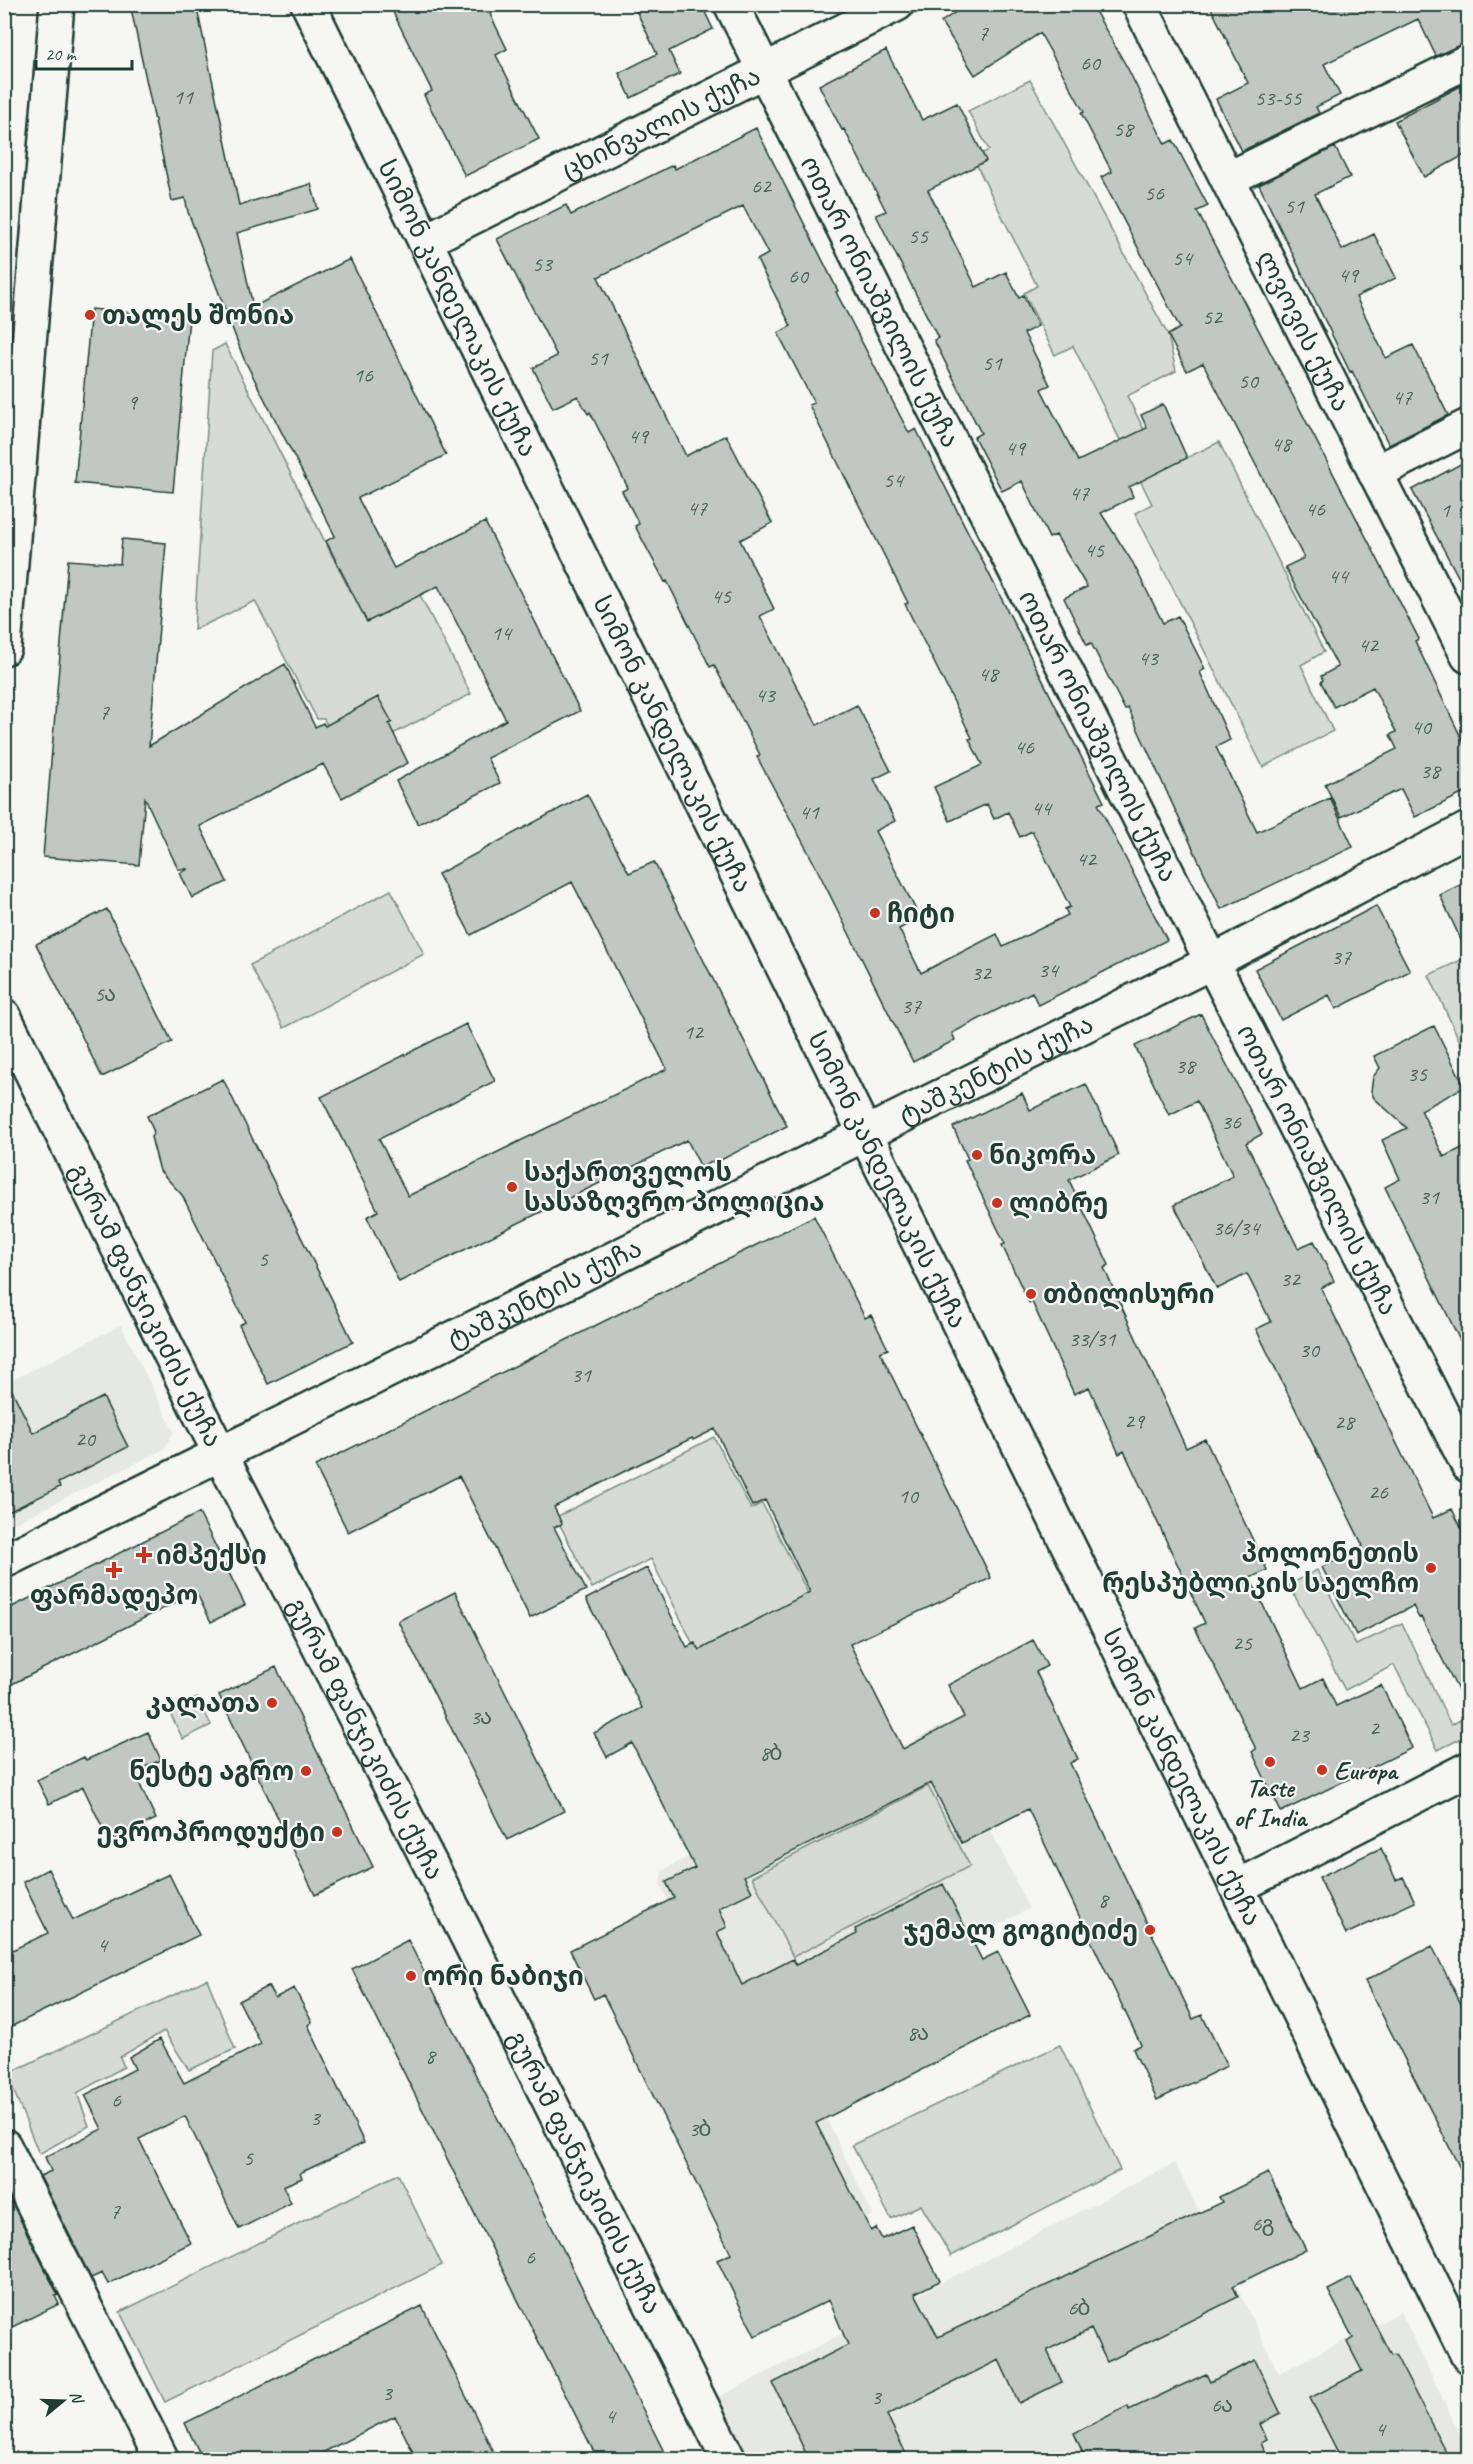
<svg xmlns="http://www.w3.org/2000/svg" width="1473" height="2464" viewBox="0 0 1473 2464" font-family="Caveat,'Noto Sans Georgian',sans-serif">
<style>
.built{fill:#e6e8e4}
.green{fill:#d6dbd6;stroke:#7a8c85;stroke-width:1.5}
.building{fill:#c1c8c3;stroke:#1f3d34;stroke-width:1.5;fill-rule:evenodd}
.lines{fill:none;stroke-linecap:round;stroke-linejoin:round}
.street-casing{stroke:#1f3d34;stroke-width:38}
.secondary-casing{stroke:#1f3d34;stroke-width:38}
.street{stroke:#f6f6f2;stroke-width:33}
.secondary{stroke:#f6f6f2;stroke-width:33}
.poi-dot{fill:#c8321e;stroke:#f6f6f2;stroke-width:2}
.labels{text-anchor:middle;stroke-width:4.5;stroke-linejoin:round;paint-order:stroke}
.number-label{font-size:22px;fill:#486058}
.street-label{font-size:26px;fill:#1f3d34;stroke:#f6f6f2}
.poi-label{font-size:26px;font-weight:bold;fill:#1f3d34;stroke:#f6f6f2;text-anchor:start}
</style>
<rect width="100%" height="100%" fill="#f6f6f2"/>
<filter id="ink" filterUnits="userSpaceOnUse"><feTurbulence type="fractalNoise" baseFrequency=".0167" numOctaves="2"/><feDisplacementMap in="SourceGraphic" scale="12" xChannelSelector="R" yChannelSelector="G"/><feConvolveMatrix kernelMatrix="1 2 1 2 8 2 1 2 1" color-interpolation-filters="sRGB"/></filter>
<g filter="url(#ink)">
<path class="built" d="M 121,1325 L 174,1432 L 164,1449 L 5,1528 L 5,1384 Z
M 941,1726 L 1029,1909 L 785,2034 L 873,2215 L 830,2238 L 736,2060 L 660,1883 L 663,1870 Z
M 1175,2163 L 1279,2373 L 1401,2312 L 1468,2451 L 1468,2459 L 750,2459 L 719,2397 Z"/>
<path class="green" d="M 1030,80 L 1168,335 L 1176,371 L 1127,396 L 1164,469 L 1219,442 L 1324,652 L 1301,665 L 1333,731 L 1263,767 L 1135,513 L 1152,504 L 1073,346 L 1055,355 L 1024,293 L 1037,286 L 973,158 L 989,150 L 968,111 Z
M 225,344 L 350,591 L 405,566 L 471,694 L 344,759 L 324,719 L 317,719 L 255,601 L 194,630 L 212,351 Z
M 391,890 L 424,954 L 284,1028 L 250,965 Z
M 1465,958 L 1468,967 L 1468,1059 L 1429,975 Z
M 714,1437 L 751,1509 L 762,1503 L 809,1595 L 697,1652 L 651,1559 L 592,1588 L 556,1517 Z
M 1317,1570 L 1356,1645 L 1402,1623 L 1451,1725 L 1468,1716 L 1468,1735 L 1438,1750 L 1394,1665 L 1345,1690 L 1289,1585 Z
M 197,1698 L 211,1725 L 183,1739 L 169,1711 Z
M 928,1786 L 970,1866 L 793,1957 L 752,1877 Z
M 207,1979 L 235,2049 L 189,2070 L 164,2031 L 120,2057 L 124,2067 L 77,2093 L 89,2126 L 39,2154 L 7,2074 Z
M 1060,2045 L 1120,2170 L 951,2256 L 921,2205 L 891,2219 L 852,2145 Z
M 398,2174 L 442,2265 L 165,2402 L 120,2312 Z"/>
<path class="building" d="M 130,4 L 196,4 L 239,205 L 311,184 L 318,209 L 237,233 L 253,307 L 350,259 L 446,455 L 358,498 L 394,568 L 485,522 L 580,711 L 487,758 L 500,783 L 418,824 L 396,781 L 506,720 L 438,586 L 367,622 L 326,541 L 335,536 L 244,359 L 188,212 L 185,198 L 172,201 Z
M 389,4 L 485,4 L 507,49 L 496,55 L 539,139 L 465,176 L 424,95 L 432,91 Z
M 633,4 L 701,4 L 713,29 L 669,51 L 680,74 L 631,98 L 619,73 L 657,54 Z
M 968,4 L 1091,4 L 1128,69 L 1165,144 L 1173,140 L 1208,206 L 1197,211 L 1419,639 L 1415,641 L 1468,752 L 1468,791 L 1415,817 L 1401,789 L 1341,817 L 1325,784 L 1397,749 L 1390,735 L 1396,732 L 1373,687 L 1334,707 L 1321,682 L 1323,680 L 1321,676 L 1338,667 L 1285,567 L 1304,558 L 1203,363 L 1187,371 L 1168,335 L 1180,328 L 1101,177 L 1112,172 L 1081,113 L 1084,112 L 1040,33 L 975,75 L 941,22 Z
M 1209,4 L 1468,4 L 1468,42 L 1436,56 L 1418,19 L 1324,64 L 1340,95 L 1316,107 L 1319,113 L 1242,151 L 1216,99 L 1248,83 Z
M 886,50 L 922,120 L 957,103 L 986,161 L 928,190 L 976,287 L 1006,272 L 1019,298 L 1023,295 L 1038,326 L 1024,333 L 1050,385 L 1041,389 L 1078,461 L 1147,428 L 1141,415 L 1163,404 L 1187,458 L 1129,487 L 1133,497 L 1101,513 L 1133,563 L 1163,623 L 1178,616 L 1205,669 L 1200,672 L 1230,740 L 1216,747 L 1257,832 L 1330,798 L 1353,847 L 1221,909 L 1128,708 L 1125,710 L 1091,643 L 1087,645 L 1064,598 L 1087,587 L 1056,535 L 1049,538 L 1022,481 L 1002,491 L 974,437 L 981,433 L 934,340 L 938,338 L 876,215 L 886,211 L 844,129 L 842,130 L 819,85 Z
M 1468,82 L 1468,153 L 1424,177 L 1395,121 Z
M 756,128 L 838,291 L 836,292 L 909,433 L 916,429 L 1104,802 L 1098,804 L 1167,940 L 1038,1005 L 1032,992 L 952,1033 L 955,1040 L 913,1062 L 814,863 L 757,757 L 760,755 L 714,665 L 710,667 L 667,581 L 665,582 L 635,526 L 639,524 L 622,491 L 628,488 L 590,412 L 588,414 L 578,396 L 553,408 L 533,368 L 557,356 L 497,239 L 566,205 L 571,215 L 673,165 L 675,169 ZM 743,206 L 768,254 L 757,260 L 791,326 L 778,333 L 814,403 L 809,405 L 908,603 L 905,604 L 972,738 L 969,739 L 982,765 L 934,787 L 950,821 L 987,804 L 994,819 L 1008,812 L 1020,837 L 1032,831 L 1070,907 L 1065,909 L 1068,915 L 1003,947 L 997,934 L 921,973 L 899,929 L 920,918 L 875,831 L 895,821 L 874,779 L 891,771 L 857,705 L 817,725 L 760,616 L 774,609 L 740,540 L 772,523 L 726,435 L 686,456 L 598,277 Z
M 1335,147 L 1350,177 L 1315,194 L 1342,250 L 1374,234 L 1396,278 L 1356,297 L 1386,358 L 1413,345 L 1448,415 L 1389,445 L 1352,371 L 1350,372 L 1260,187 L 1259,185 Z
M 91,309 L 189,318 L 173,492 L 75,483 Z
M 1468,460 L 1468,595 L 1412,490 Z
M 122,539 L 166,543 L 149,746 L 285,664 L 315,727 L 323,723 L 325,726 L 378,697 L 392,722 L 389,724 L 408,763 L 342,798 L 323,764 L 200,826 L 227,882 L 192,898 L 180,873 L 188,869 L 178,869 L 145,798 L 139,865 L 43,857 L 68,560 L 120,564 Z
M 587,794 L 629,873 L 654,862 L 787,1126 L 715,1163 L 714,1161 L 701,1167 L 687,1140 L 399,1282 L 367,1217 L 378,1211 L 321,1097 L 466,1024 L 495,1081 L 379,1139 L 408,1196 L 667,1069 L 572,882 L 471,935 L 438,874 Z
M 1468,881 L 1468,955 L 1440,895 Z
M 1376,906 L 1410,971 L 1336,1009 L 1329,995 L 1281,1020 L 1255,969 Z
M 107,909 L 172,1042 L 102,1077 L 36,944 Z
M 1201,1014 L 1262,1134 L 1246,1143 L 1298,1248 L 1314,1241 L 1334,1281 L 1321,1288 L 1433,1518 L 1452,1509 L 1468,1542 L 1468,1710 L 1421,1617 L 1419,1618 L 1413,1606 L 1356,1635 L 1322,1567 L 1363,1546 L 1256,1329 L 1271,1322 L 1247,1274 L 1217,1289 L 1174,1205 L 1233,1176 L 1197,1101 L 1169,1115 L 1135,1046 Z
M 1434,1026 L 1465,1087 L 1421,1110 L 1444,1157 L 1468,1145 L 1468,1357 L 1385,1187 L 1400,1179 L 1382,1140 L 1407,1128 L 1374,1098 L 1371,1091 L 1373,1077 L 1380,1068 L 1374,1056 Z
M 223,1079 L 353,1342 L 268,1384 L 239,1325 L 245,1322 L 182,1195 L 160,1171 L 151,1137 L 154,1132 L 147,1116 Z
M 1086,1084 L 1119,1155 L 1069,1180 L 1109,1265 L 1104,1268 L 1186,1448 L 1205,1439 L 1267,1570 L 1250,1578 L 1303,1688 L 1323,1678 L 1336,1706 L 1381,1685 L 1412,1748 L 1281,1812 L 1252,1752 L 1256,1749 L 1195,1628 L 1205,1623 L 1124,1451 L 1119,1454 L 1089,1387 L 1074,1394 L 1032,1302 L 1029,1303 L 1002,1245 L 1005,1244 L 965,1160 L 968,1159 L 953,1127 L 1022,1093 L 1030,1110 Z
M 814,1216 L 865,1318 L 871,1315 L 888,1349 L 880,1352 L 991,1578 L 850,1644 L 903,1749 L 964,1717 L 948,1685 L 1033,1640 L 1047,1666 L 1036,1672 L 1078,1759 L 1070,1763 L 1193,2019 L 1202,2015 L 1227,2066 L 1157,2100 L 1133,2049 L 1141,2045 L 1028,1809 L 962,1843 L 931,1783 L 744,1876 L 752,1892 L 719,1908 L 727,1927 L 717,1932 L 742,1985 L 793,1959 L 796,1965 L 857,1934 L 855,1929 L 943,1884 L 982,1960 L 998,1952 L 1030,2015 L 816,2123 L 871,2231 L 876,2228 L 882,2239 L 912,2225 L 940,2281 L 915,2293 L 938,2337 L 1222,2202 L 1219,2197 L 1268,2173 L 1306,2250 L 1233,2286 L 1238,2297 L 1107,2362 L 1091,2329 L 1047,2350 L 1062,2382 L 1019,2403 L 999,2360 L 887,2415 L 909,2460 L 809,2460 L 773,2383 L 848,2345 L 829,2300 L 755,2336 L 717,2260 L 731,2254 L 603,1994 L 594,1999 L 570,1950 L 674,1898 L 666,1882 L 695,1868 L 632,1743 L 607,1757 L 594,1733 L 642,1708 L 586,1599 L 647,1568 L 687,1647 L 695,1643 L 699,1650 L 810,1592 L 765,1500 L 752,1506 L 715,1429 L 693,1440 L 692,1438 L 631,1468 L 554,1507 L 562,1524 L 554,1527 L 586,1590 L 530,1618 L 459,1476 L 348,1532 L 315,1466 Z
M 4,1374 L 33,1433 L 103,1397 L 128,1447 L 58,1483 L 60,1487 L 4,1514 Z
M 199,1513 L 245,1605 L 211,1622 L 196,1592 L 4,1688 L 4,1611 Z
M 455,1592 L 564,1811 L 507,1840 L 398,1621 Z
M 276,1667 L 373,1867 L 315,1895 L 219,1695 Z
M 148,1732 L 161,1760 L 134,1772 L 156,1819 L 109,1841 L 83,1787 L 49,1804 L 37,1780 L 84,1757 L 86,1760 Z
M 1381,1848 L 1396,1880 L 1403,1877 L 1415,1902 L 1346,1934 L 1319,1877 Z
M 48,1869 L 73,1920 L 169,1874 L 199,1935 L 4,2030 L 4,1954 L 48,1933 L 23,1882 Z
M 408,1940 L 509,2141 L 668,2460 L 598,2460 L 352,1969 Z
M 1432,1946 L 1468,2018 L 1468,2184 L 1365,1981 Z
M 268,1986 L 275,1998 L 294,1988 L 312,2022 L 308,2025 L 364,2143 L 300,2173 L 302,2178 L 283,2186 L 291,2203 L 239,2229 L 185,2116 L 139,2139 L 191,2243 L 108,2284 L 102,2273 L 91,2278 L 40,2176 L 51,2171 L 45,2157 L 102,2129 L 85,2095 L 135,2069 L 129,2057 L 160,2039 L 184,2083 L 261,2044 L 239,2001 Z
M 7,2193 L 58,2295 L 55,2296 L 59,2304 L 4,2331 L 4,2194 Z
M 1351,2278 L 1391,2355 L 1395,2354 L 1450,2460 L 1342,2460 L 1310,2398 L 1362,2371 L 1347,2342 L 1353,2338 L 1328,2290 Z
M 422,2306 L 497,2460 L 417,2460 L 395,2416 L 308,2460 L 203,2460 L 185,2423 Z
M 1255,2360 L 1281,2414 L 1260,2424 L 1267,2439 L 1261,2442 L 1269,2460 L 1086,2460 L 1074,2433 L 1128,2406 L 1129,2410 L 1206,2374 L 1210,2382 Z"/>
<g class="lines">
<defs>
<g id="street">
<path id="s1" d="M 731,4 L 1212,962 L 1468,1465"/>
<path id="s2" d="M 1139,4 L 1468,656"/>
<path d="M 1228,179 L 1468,61"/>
<path id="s3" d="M 425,241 L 897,4"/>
<path d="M 1375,473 L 1468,426"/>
<path id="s4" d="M 4,1561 L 1212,962 L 1468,829"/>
<path d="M 1237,1887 L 1468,1769"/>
<path d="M 4,2146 L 162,2460"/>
</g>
<g id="secondary">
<path id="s5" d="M 308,4 L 1468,2356"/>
<path d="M 4,648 L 57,4"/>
<path id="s6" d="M 4,1016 L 199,1412 L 465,1932 L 729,2460"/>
</g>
</defs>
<use href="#street" class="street-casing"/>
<use href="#secondary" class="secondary-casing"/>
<use href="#street" class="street"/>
<use href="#secondary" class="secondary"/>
</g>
</g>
<g class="poi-dot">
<circle cx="90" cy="315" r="6"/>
<circle cx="875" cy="913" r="6"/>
<circle cx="977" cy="1155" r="6"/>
<circle cx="512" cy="1187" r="6"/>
<circle cx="997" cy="1203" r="6"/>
<circle cx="1031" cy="1294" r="6"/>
<path d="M141 1546h6v6h6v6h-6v6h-6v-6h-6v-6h6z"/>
<circle cx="1431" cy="1568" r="6"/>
<path d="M111 1561h6v6h6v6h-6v6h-6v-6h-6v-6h6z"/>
<circle cx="272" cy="1703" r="6"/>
<circle cx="1270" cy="1762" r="6"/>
<circle cx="1322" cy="1770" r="6"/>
<circle cx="306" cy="1771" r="6"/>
<circle cx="337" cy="1832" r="6"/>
<circle cx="1150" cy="1930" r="6"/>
<circle cx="411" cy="1976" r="6"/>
</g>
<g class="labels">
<g class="number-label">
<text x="983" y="40">7</text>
<text x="1090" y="70">60</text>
<text x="183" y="104">11</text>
<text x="1278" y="105">53-55</text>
<text x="1123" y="136">58</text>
<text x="761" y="193">62</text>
<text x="1154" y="200">56</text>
<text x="1294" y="213">51</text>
<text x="918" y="243">55</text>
<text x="1182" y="265">54</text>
<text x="542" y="271">53</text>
<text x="1348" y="282">49</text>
<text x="798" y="283">60</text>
<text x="1212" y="324">52</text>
<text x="598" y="365">51</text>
<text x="992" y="370">51</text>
<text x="363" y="382">16</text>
<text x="1248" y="388">50</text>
<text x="1402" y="404">47</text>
<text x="132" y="409">9</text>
<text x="638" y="443">49</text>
<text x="1281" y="451">48</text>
<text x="1015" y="455">49</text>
<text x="893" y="487">54</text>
<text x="1079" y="500">47</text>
<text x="697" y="515">47</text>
<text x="1315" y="516">46</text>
<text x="1445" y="517">1</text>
<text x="1094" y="557">45</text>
<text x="1338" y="583">44</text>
<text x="721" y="603">45</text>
<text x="501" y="640">14</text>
<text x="1368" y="652">42</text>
<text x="1148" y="665">43</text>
<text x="988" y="681">48</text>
<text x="765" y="702">43</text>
<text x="104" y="719">7</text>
<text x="1421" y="734">40</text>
<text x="1024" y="754">46</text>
<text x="1430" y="778">38</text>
<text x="1041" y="815">44</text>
<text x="809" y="819">41</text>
<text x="1086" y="866">42</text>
<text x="1341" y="964">37</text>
<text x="1048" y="977">34</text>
<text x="981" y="980">32</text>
<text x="105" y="1001">5ა</text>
<text x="911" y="1013">37</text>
<text x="693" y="1039">12</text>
<text x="1185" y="1073">38</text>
<text x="1417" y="1081">35</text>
<text x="1231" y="1129">36</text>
<text x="1429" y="1204">31</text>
<text x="1236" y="1235">36/34</text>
<text x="263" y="1266">5</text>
<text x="1290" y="1286">32</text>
<text x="1092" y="1346">33/31</text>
<text x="1309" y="1357">30</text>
<text x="581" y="1382">31</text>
<text x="1134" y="1428">29</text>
<text x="1344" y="1429">28</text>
<text x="85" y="1446">20</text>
<text x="1378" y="1499">26</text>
<text x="908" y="1503">10</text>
<text x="1242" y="1650">25</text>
<text x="481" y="1724">3ა</text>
<text x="1374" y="1735">2</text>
<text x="1299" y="1742">23</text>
<text x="771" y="1760">8ბ</text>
<text x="1103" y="1907">8</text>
<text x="102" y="1952">4</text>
<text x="918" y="2040">8ა</text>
<text x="430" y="2063">8</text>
<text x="116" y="2107">6</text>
<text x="315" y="2125">3</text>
<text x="700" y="2136">3ბ</text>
<text x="248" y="2165">5</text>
<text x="115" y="2218">7</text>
<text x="1263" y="2231">6გ</text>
<text x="530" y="2264">6</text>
<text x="1079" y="2315">6ბ</text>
<text x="387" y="2400">3</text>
<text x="876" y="2404">3</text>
<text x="1222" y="2412">6ა</text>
<text x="610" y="2423">4</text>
<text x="1380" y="2436">4</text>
</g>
<g class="street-label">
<text dy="9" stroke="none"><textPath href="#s3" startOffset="264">ცხინვალის ქუჩა</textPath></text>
<text dy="9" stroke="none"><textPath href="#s1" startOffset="333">ოთარ ონიაშვილის ქუჩა</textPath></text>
<text dy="9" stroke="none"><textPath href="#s5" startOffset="339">სიმონ კანდელაკის ქუჩა</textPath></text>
<text dy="9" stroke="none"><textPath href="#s2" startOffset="366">ლვოვის ქუჩა</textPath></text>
<text dy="9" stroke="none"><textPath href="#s1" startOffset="819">ოთარ ონიაშვილის ქუჩა</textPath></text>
<text dy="9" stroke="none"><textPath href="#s5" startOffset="825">სიმონ კანდელაკის ქუჩა</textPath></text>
<text dy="9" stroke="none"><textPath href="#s4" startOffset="1107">ტაშკენტის ქუჩა</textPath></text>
<text dy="9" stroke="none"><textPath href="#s1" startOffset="1305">ოთარ ონიაშვილის ქუჩა</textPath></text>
<text dy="9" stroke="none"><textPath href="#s5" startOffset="1311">სიმონ კანდელაკის ქუჩა</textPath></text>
<text dy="9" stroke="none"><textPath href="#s4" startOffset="603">ტაშკენტის ქუჩა</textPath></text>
<text dy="9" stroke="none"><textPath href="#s6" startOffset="322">გურამ ფანჯიკიძის ქუჩა</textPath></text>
<text dy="9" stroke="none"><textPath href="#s6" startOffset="808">გურამ ფანჯიკიძის ქუჩა</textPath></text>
<text dy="9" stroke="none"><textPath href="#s5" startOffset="1977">სიმონ კანდელაკის ქუჩა</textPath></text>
<text dy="9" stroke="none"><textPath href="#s6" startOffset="1294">გურამ ფანჯიკიძის ქუჩა</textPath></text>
</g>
<g class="poi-label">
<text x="102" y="324">თალეს შონია</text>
<text x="887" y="922">ჩიტი</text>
<text x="989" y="1164">ნიკორა</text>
<text x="524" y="1181">საქართველოს<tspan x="524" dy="30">სასაზღვრო პოლიცია</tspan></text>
<text x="1009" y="1212">ლიბრე</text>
<text x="1043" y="1303">თბილისური</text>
<text x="1419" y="1562" text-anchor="end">პოლონეთის<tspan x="1419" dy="30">რესპუბლიკის საელჩო</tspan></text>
<text x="156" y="1564">იმპექსი</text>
<text x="114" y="1604" text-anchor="middle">ფარმადეპო</text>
<text x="260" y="1712" text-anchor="end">კალათა</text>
<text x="1334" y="1779">Europa</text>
<text x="294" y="1780" text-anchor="end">ნესტე აგრო</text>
<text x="1270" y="1796" text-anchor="middle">Taste<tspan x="1270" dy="30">of India</tspan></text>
<text x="325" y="1841" text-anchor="end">ევროპროდუქტი</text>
<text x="1138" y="1939" text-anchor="end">ჯემალ გოგიტიძე</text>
<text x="423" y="1985">ორი ნაბიჯი</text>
</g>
</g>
<rect width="1473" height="2464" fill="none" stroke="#f6f6f2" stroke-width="24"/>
<rect x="12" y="12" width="1449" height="2440" fill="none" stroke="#1f3d34" stroke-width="2" filter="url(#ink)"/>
<g transform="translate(63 2401) rotate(71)" stroke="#f6f6f2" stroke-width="4.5" paint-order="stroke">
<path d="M0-4.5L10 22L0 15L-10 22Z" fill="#1f3d34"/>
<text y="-9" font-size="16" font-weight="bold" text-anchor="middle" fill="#1f3d34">N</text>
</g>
<path d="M36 60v9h96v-9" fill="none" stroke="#1f3d34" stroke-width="3"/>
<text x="45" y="60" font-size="18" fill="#1f3d34" stroke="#f6f6f2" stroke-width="4.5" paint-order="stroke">20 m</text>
</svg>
